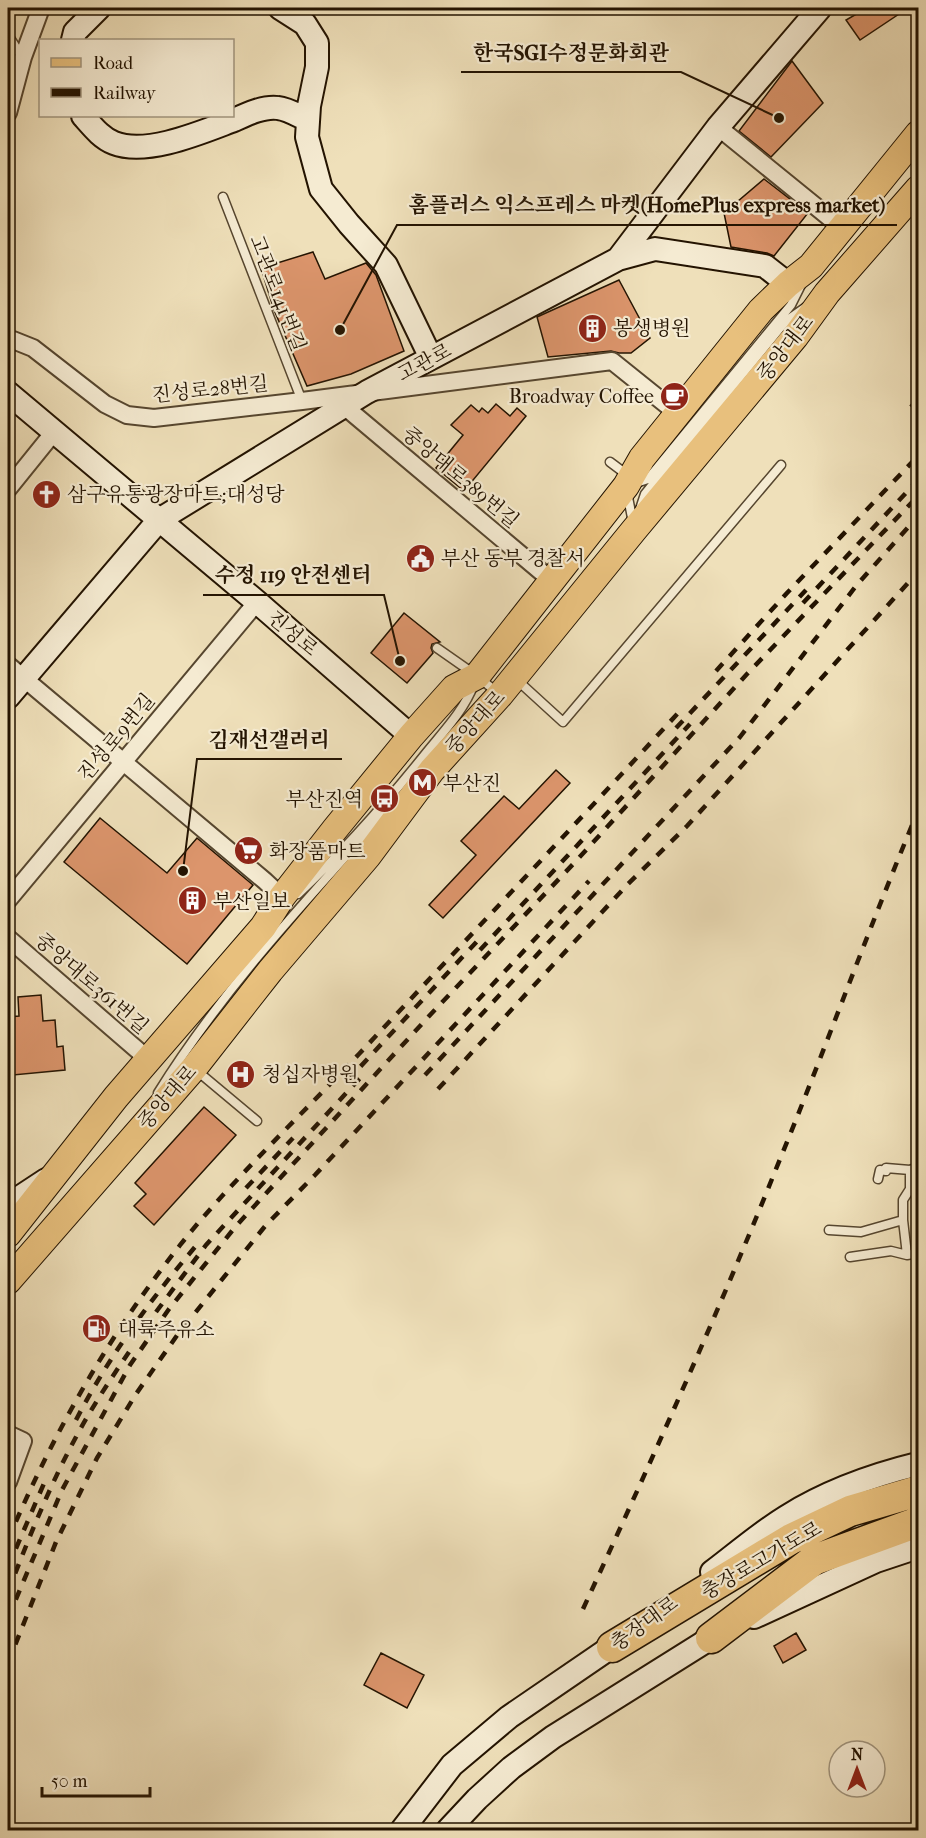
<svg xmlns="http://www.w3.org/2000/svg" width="926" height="1838" viewBox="0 0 926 1838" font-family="'IM FELL French Canon','Noto Serif KR',serif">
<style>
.building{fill:#dc956c;stroke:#231301;stroke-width:1.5}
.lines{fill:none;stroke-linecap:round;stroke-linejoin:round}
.lane-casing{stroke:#56462f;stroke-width:11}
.street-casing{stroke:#56462f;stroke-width:20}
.secondary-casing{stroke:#231301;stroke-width:26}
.primary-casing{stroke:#231301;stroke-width:28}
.highway-casing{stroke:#231301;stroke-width:33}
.lane{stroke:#f5ebd2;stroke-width:8}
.street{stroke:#f5ebd2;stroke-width:16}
.secondary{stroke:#f5ebd2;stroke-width:22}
.primary{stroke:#e8c07d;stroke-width:26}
.highway{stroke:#e8c07d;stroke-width:30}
.rail{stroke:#231301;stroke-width:4.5;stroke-dasharray:10 10;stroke-linecap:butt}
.labels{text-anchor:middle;stroke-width:4.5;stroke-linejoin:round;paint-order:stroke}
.street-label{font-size:20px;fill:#231301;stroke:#f5ebd2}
.poi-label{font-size:20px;fill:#231301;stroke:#f5ebd2;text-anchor:start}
.leader{fill:none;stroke:#231301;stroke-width:2}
.callout-dot{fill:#231301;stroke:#f5ebd2;stroke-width:2}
.callout-label{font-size:21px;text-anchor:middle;font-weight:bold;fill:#231301;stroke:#f5ebd2;stroke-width:4.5;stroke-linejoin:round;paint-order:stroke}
</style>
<rect width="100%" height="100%" fill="#efe0ba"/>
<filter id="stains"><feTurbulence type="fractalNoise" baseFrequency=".00333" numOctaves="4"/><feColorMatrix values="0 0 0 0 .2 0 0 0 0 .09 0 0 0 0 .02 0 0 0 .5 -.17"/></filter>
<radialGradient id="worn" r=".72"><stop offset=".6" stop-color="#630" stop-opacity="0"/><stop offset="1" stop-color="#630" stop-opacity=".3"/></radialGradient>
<path class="building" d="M 867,8 L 908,8 L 860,40 L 846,20 Z
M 792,61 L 823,103 L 771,157 L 739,131 Z
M 764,179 L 808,213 L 774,256 L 767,253 L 731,247 L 724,213 Z
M 313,252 L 325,279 L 366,263 L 376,275 L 404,351 L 351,374 L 307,386 L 274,310 L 261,268 Z
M 619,280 L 650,338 L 631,353 L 619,353 L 611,351 L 548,357 L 537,317 Z
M 496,404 L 510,416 L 517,408 L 526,416 L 464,491 L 436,468 L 463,435 L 451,425 L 471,405 L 479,412 L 482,408 L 488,413 Z
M 404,613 L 440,642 L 432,644 L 431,648 L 433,653 L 407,683 L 371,653 Z
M 556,770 L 570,783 L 443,918 L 429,905 L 476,855 L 461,841 L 504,796 L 519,809 Z
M 100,818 L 167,873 L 197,838 L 253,885 L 187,964 L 64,862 Z
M 41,995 L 43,1021 L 55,1020 L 57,1047 L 63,1046 L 65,1070 L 13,1075 L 12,1064 L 8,1064 L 8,1017 L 19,1016 L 18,997 Z
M 204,1107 L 236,1135 L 154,1225 L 134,1206 L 146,1194 L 135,1183 Z
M 796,1633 L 806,1650 L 783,1663 L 774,1646 Z
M 381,1653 L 424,1675 L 407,1708 L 364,1685 Z"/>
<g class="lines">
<defs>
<path id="lane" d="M 8,35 L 22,57
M 223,197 L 302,401
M 610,462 L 622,471 L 624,479
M 633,484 L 648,479 L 791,305 L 801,285
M 627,492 L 633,523
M 640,509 L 645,494 L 780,328 L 789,319 L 806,307
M 437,648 L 477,676 L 499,694
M 517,680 L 563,722 L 781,465
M 298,894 C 345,850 387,802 427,752 C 445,730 464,710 474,684
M 196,1070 L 257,1121
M 158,1093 C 222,990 305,901 386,812
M 878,1179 L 880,1170 L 886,1171 L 886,1168 L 910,1170 L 918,1167
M 829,1230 L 861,1232 L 903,1220
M 907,1255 L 903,1220 L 903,1200 L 910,1189 L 910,1170
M 850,1257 L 891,1251 L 907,1255 L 918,1253"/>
<path id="street" d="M 8,113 L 23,57 L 41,8
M 718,127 L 841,227
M 8,340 L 13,340 L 33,348 L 105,404 L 127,415 L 154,418 L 302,401 L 612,361 L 678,414
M 344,406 L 551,580
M 8,489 L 54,432
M 8,665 L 265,881 L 282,897
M 8,900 L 257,602
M 8,938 L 149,1060
M 8,1434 L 23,1441 L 8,1482"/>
<path id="secondary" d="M 280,8 L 305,24 L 317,43 L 317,67 L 309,106 L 307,137 L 321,189 L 349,224 L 386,265 L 431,358
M 73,40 L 75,32 L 99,8
M 83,116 C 92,126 101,138 114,143 C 147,156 202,132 234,120 C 247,114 264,106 278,108 C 288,109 299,116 308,120
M 618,259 L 655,249 L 765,266 L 788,284
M 8,393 L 257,602 L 411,736
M 8,697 L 159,520 L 367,392 L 618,259 L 718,127 L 820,8
M 8,1205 L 46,1180
M 712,1572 C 736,1554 760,1533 786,1517 C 826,1492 873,1475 918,1464
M 754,1617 L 876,1561 L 918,1547
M 402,1830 L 452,1765 L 509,1717 L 623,1639
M 448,1830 L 477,1799 L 511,1768 L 553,1737 L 711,1638 L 725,1631"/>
<path id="primary" d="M 8,1234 L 116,1097 L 263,927 L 282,897 L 335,829 L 411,736 L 454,688 L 477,676 L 626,486 L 642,458 L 761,310 L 788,284 L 811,266 L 918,134
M 8,1281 L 194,1068 L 270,971 L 368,856 L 432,770 L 500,695 L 634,530 L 795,337 L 827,293 L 918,189"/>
<path id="highway" d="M 711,1638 L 814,1560 L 918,1522
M 612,1647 L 791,1539 L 850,1511 L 918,1491"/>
</defs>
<use href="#lane" class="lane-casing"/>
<use href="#street" class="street-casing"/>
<use href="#secondary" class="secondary-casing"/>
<use href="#primary" class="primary-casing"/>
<use href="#highway" class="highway-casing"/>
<use href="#lane" class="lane"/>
<use href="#street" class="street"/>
<use href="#secondary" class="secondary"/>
<use href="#primary" class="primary"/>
<use href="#highway" class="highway"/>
<path class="rail" d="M 911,407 L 918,399
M 803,603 L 918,480
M 716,671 L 787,593 L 918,456
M 676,728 L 806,590
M 480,950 L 690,724
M 425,1075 L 740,737 L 856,586 L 918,516
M 347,1081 L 482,936
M 438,1089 L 628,884 L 687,826 L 918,572
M 246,1188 L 293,1138
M 156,1312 L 206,1245 L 361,1077
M 76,1420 C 108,1358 150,1300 195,1247
M 8,1540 C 56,1426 119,1317 199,1222 C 250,1163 306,1110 359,1054 C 466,940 574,826 680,711
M 8,1567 L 45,1481
M 8,1592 C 28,1540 49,1487 76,1437 C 92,1407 110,1380 129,1352
M 583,1609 C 650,1464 716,1318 776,1169 C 825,1050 868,930 918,811
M 8,1618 L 62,1490 L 130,1365 L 169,1309 L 236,1226 L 431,1014 L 576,861 L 747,674 L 918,496
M 8,1663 L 56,1542 L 97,1458 L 136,1394 L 178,1334 L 266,1225 L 315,1175 L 589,881"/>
</g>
<defs>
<symbol id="building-disc" viewBox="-11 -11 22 22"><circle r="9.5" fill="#8f2418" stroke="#f5ebd2"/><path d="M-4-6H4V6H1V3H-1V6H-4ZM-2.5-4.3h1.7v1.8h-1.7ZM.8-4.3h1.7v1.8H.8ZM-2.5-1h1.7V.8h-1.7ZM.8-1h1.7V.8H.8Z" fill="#fff"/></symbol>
<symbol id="cafe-disc" viewBox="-11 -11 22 22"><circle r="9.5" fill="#8f2418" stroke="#f5ebd2"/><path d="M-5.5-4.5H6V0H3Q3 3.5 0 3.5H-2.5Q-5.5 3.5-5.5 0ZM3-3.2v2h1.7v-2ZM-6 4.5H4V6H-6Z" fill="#fff"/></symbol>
<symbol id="church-disc" viewBox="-11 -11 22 22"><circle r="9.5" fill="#8f2418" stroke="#f5ebd2"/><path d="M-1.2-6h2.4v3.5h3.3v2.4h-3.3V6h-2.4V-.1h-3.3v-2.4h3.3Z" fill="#fff"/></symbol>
<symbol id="civic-disc" viewBox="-11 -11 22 22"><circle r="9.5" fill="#8f2418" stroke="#f5ebd2"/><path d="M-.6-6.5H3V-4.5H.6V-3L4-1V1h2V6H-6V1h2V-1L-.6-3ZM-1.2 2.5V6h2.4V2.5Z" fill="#fff"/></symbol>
<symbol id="metro-disc" viewBox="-11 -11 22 22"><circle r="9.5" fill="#8f2418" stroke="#f5ebd2"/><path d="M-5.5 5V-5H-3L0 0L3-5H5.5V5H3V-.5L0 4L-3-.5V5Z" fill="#fff"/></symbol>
<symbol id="bus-disc" viewBox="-11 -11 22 22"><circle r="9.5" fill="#8f2418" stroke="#f5ebd2"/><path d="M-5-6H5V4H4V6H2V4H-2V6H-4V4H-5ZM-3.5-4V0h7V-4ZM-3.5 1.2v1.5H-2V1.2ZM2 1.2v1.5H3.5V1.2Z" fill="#fff"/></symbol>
<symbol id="supermarket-disc" viewBox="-11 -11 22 22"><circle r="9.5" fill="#8f2418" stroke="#f5ebd2"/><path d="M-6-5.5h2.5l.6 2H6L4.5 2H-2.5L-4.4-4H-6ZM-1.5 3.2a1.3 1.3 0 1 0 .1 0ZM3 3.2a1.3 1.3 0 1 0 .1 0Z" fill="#fff"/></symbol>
<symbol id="hospital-disc" viewBox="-11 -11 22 22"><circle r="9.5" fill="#8f2418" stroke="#f5ebd2"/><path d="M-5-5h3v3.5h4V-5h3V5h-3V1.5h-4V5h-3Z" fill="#fff"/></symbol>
<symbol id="fuel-disc" viewBox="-11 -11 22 22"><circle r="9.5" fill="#8f2418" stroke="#f5ebd2"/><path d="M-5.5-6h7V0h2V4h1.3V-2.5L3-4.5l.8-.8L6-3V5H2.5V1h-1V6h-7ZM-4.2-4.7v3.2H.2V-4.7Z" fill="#fff"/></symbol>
</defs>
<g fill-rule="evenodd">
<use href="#building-disc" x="576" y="312" width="33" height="33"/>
<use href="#cafe-disc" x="658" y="380" width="33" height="33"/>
<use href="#church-disc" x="30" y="478" width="33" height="33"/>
<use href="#civic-disc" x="404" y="542" width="33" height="33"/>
<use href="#metro-disc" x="406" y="766" width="33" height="33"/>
<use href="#bus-disc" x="368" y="782" width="33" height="33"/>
<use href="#supermarket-disc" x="232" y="834" width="33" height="33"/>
<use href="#building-disc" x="176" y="884" width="33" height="33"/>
<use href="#hospital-disc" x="224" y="1058" width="33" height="33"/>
<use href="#fuel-disc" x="80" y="1312" width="33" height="33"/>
</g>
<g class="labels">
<g class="street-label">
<text transform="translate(278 293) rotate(69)" y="7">고관로141번길</text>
<text transform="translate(785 348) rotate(-52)" y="7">중앙대로</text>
<text transform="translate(424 362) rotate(-28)" y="7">고관로</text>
<text transform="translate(210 389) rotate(-6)" y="7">진성로28번길</text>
<text transform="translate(461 477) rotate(40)" y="7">중앙대로389번길</text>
<text transform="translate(293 633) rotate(40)" y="7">진성로</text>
<text transform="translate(475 722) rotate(-48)" y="7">중앙대로</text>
<text transform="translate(116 737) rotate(-50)" y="7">진성로9번길</text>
<text transform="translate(92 983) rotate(41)" y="7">중앙대로361번길</text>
<text transform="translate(167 1097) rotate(-49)" y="7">중앙대로</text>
<text transform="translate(761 1560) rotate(-30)" y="7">충장로고가도로</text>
<text transform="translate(644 1623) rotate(-36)" y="7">충장대로</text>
</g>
<g class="poi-label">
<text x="613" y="335">봉생병원</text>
<text x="654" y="403" text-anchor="end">Broadway Coffee</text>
<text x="67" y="501">삼구유통광장마트;대성당</text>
<text x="441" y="565">부산 동부 경찰서</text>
<text x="443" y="790">부산진</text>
<text x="363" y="806" text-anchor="end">부산진역</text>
<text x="269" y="858">화장품마트</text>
<text x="213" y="908">부산일보</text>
<text x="262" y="1081">청십자병원</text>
<text x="118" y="1336">대륙주유소</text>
</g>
</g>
<path class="leader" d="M779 118L681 72H461M340 330L397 225H897M400 661L384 595H203M183 871L197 759H342"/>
<g class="callout-dot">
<circle cx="779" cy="118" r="6"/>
<circle cx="340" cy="330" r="6"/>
<circle cx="400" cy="661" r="6"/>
<circle cx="183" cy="871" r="6"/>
</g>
<g class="callout-label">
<text x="571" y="60">한국SGI수정문화회관</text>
<text x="647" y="212">홈플러스 익스프레스 마켓(HomePlus express market)</text>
<text x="293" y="582">수정 119 안전센터</text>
<text x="269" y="747">김재선갤러리</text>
</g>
<rect width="926" height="1838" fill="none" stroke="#efe0ba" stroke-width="30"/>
<rect x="9" y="9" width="908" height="1820" fill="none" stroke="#231301" stroke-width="3"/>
<rect x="15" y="15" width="896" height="1808" fill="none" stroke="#231301" stroke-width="1.5"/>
<rect x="39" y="39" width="195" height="78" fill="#f5ebd2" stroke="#a1957e" stroke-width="1.5"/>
<rect x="51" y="58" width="30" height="9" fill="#e8c07d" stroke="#a1957e" stroke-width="1.5"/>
<text x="93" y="69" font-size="18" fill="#231301">Road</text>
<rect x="51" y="88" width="30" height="9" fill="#231301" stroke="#a1957e" stroke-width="1.5"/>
<text x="93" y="99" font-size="18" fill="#231301">Railway</text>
<g transform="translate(857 1769)"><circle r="28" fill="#f5ebd2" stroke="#a1957e" stroke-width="1.5"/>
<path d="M0-4.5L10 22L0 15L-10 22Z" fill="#8f2418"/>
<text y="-9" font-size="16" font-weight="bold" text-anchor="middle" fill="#231301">N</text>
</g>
<path d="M42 1787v9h108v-9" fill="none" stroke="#231301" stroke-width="3"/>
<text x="51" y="1787" font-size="18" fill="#231301" stroke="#f5ebd2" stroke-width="4.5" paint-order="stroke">50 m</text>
<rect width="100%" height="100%" filter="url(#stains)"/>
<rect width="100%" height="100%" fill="url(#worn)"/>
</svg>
